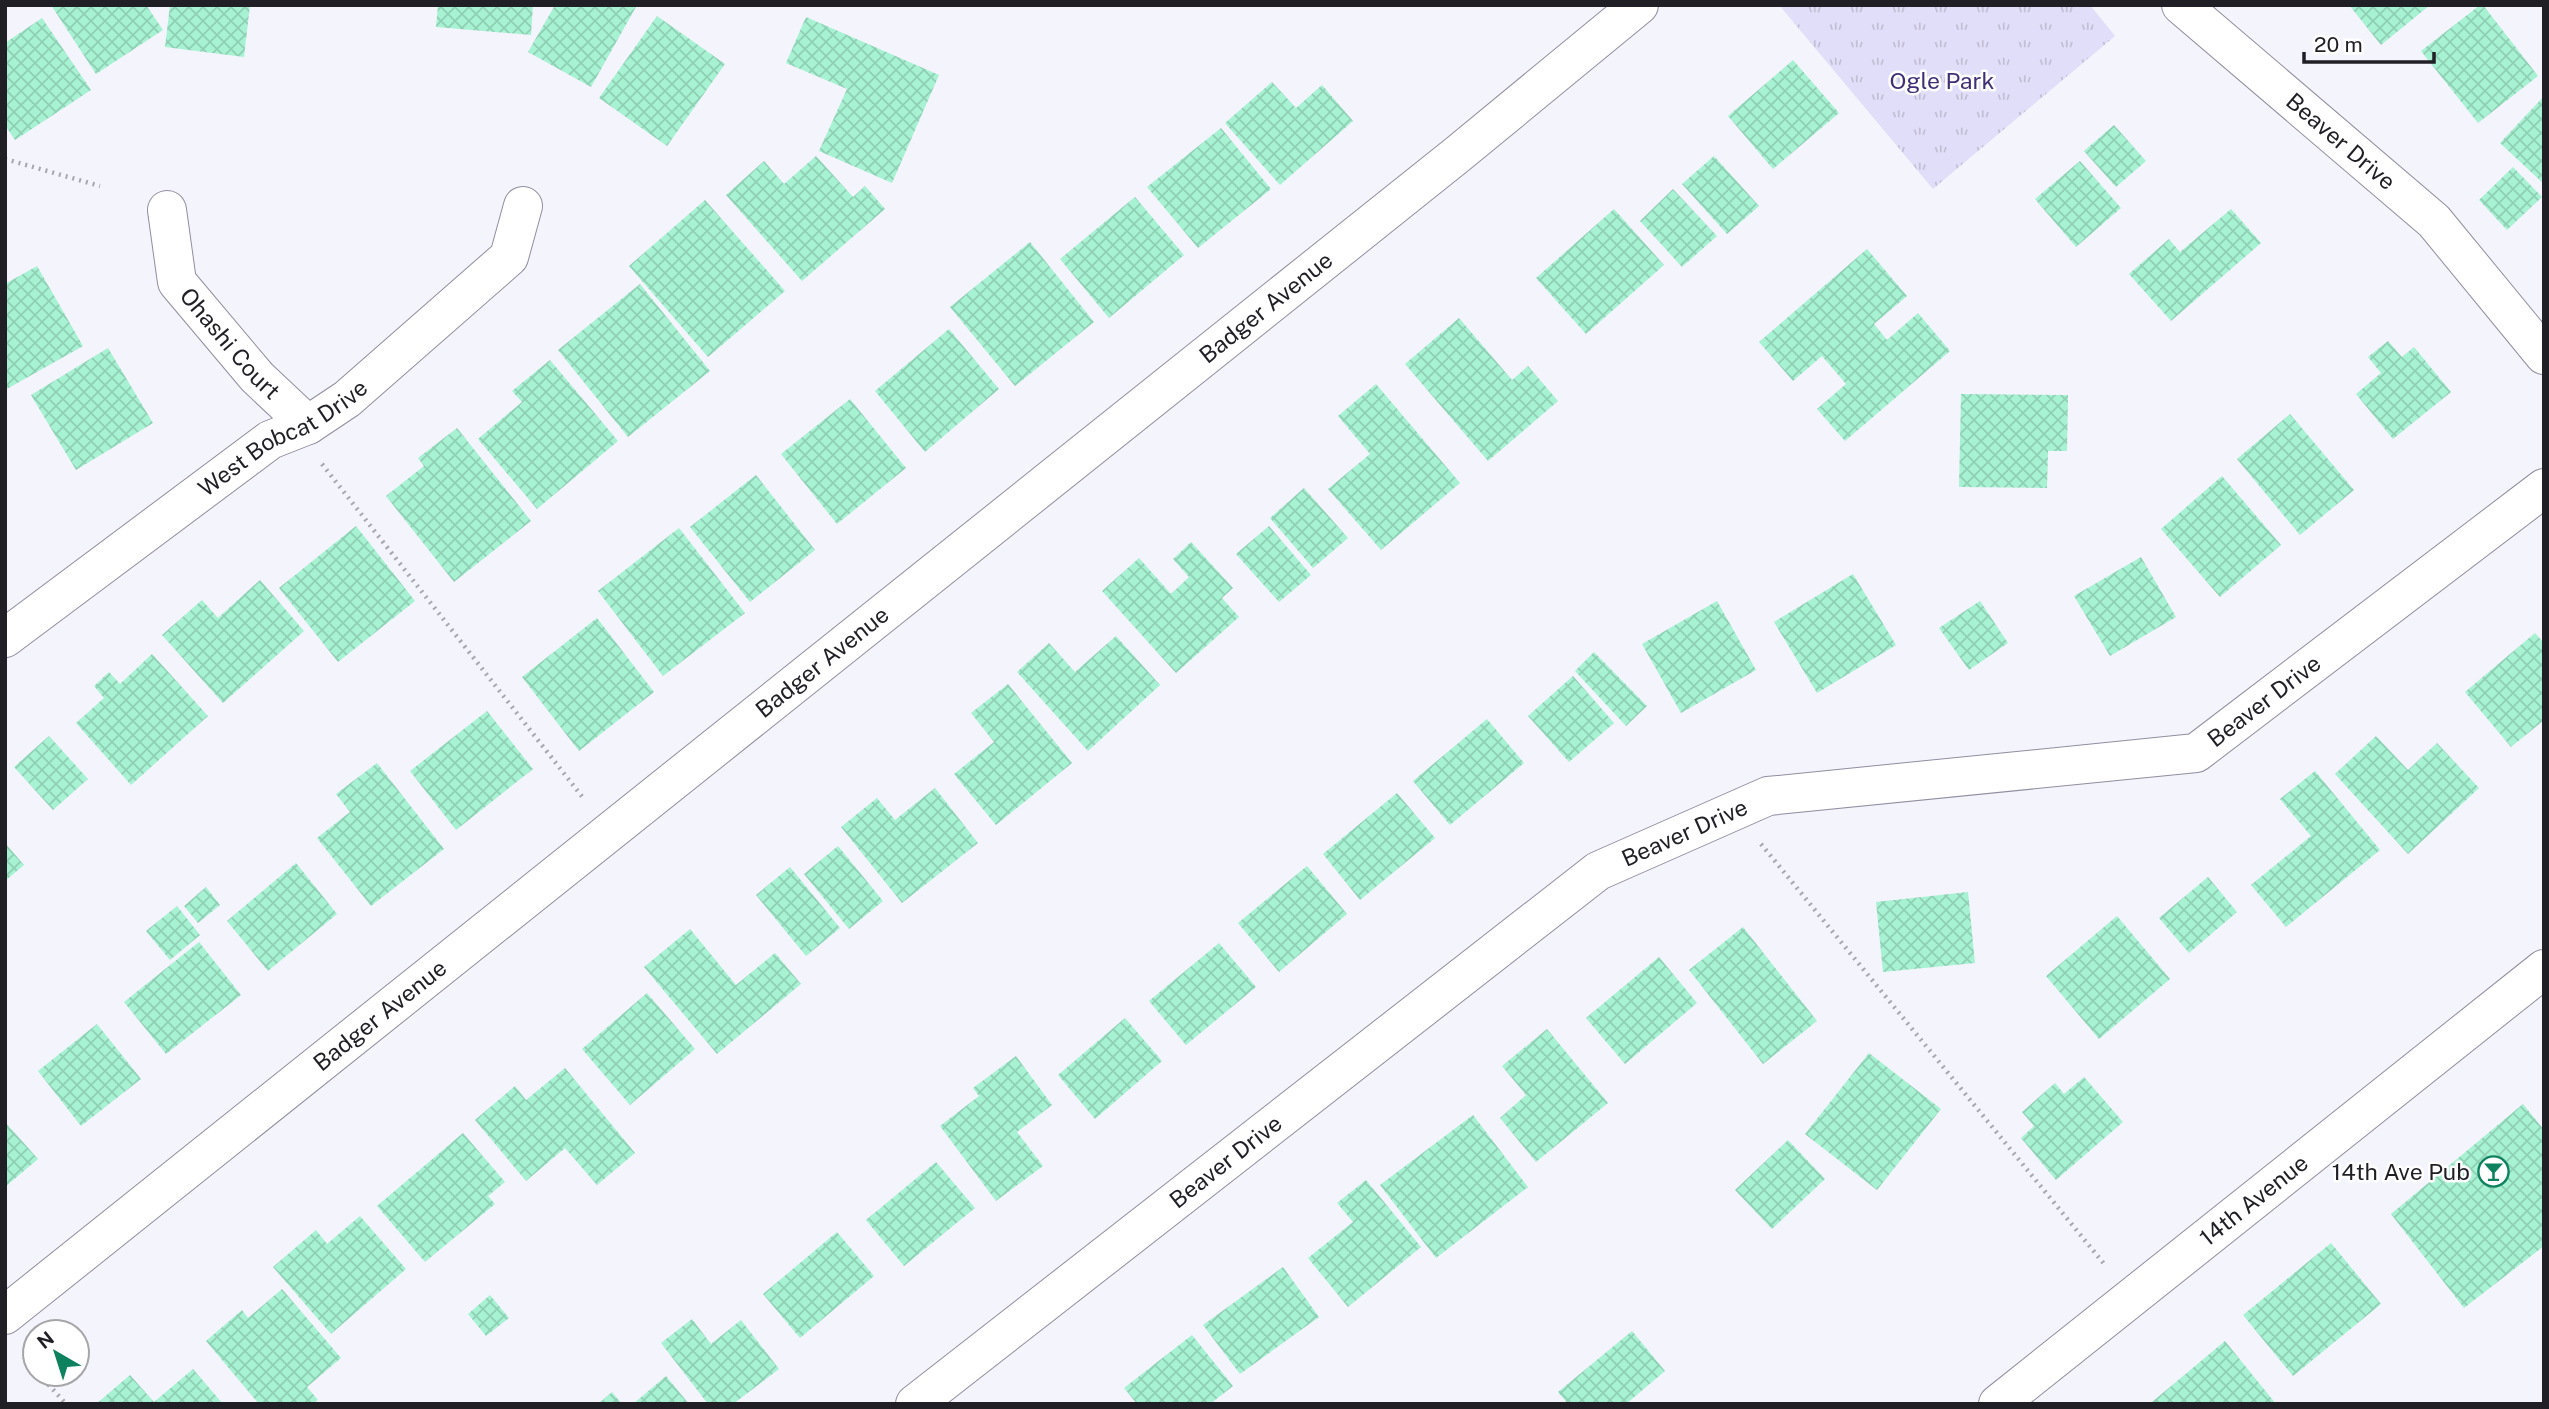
<svg xmlns="http://www.w3.org/2000/svg" width="2549" height="1409" viewBox="0 0 2549 1409" font-family="'Public Sans',sans-serif">
<style>
.park{fill:url(#park-tufts)}
.building{fill:url(#building-cross-hatch)}
.lines{fill:none;stroke-linecap:round;stroke-linejoin:round}
.minor-casing{stroke:#908ea0;stroke-width:40}
.path{stroke:#a7a7af;stroke-width:4.5;stroke-dasharray:2 5;stroke-linecap:butt}
.minor{stroke:#fff;stroke-width:38}
.labels{text-anchor:middle;stroke-width:5;stroke-linejoin:round;paint-order:stroke}
.park-label{font-size:23px;fill:#402f76;stroke:#fff}
.street-label{font-size:23px;fill:#201f26;stroke:#fff}
.poi-label{font-size:23px;fill:#201f26;stroke:#fff;text-anchor:end}
</style>
<defs>
<pattern id="park-tufts" width="24" height="20" patternUnits="userSpaceOnUse" patternTransform="scale(1.75)"><rect width="24" height="20" fill="#e1def9"/><path d="M3 7l-1-3M5 7V3M7 7l1-3M15 17l-1-3M17 17v-4M19 17l1-3" fill="none" stroke="#c1bed5"/></pattern>
<pattern id="building-cross-hatch" width="8" height="8" patternUnits="userSpaceOnUse" patternTransform="scale(1.75)"><rect width="8" height="8" fill="#a7f2d2"/><path d="M0 0l8 8M0 8l8-8" fill="none" stroke="#8fcfb4"/></pattern>
</defs>
<rect width="100%" height="100%" fill="#f4f4fc"/>
<path class="park" d="M 1779,5 L 2090,5 L 2115,36 L 1933,189 Z"/>
<path class="building" d="M 51,5 L 146,5 L 163,30 L 96,74 Z
M 170,5 L 250,5 L 244,57 L 165,47 Z
M 438,5 L 533,5 L 531,35 L 436,27 Z
M 555,5 L 637,5 L 591,87 L 528,52 Z
M 2349,5 L 2430,5 L 2381,45 Z
M 2480,5 L 2483,5 L 2538,76 L 2478,123 L 2421,51 Z
M 657,16 L 725,64 L 667,146 L 599,98 Z
M 806,17 L 939,75 L 892,183 L 819,151 L 847,89 L 786,63 Z
M 42,18 L 91,90 L 15,140 L 5,125 L 5,43 Z
M 1793,60 L 1839,113 L 1773,169 L 1728,116 Z
M 1272,82 L 1296,108 L 1322,85 L 1353,121 L 1280,185 L 1225,123 Z
M 2544,96 L 2544,184 L 2500,143 Z
M 2114,125 L 2146,161 L 2116,187 L 2084,151 Z
M 1221,128 L 1271,189 L 1198,248 L 1147,187 Z
M 816,156 L 853,197 L 865,186 L 885,209 L 802,281 L 726,195 L 764,161 L 784,184 Z
M 1714,156 L 1759,206 L 1727,234 L 1682,184 Z
M 2080,161 L 2121,208 L 2076,247 L 2035,199 Z
M 2513,167 L 2542,197 L 2507,230 L 2479,200 Z
M 1673,189 L 1717,236 L 1682,267 L 1640,221 Z
M 1135,197 L 1184,255 L 1109,318 L 1060,259 Z
M 705,200 L 785,291 L 708,357 L 629,266 Z
M 1614,209 L 1664,265 L 1586,334 L 1536,278 Z
M 2231,209 L 2261,243 L 2171,321 L 2129,274 L 2169,239 L 2180,252 Z
M 1030,242 L 1094,322 L 1015,386 L 950,307 Z
M 1867,249 L 1907,296 L 1874,324 L 1887,340 L 1918,313 L 1950,351 L 1845,441 L 1817,409 L 1846,384 L 1822,356 L 1793,381 L 1759,342 Z
M 37,266 L 83,346 L 5,390 L 5,284 Z
M 640,284 L 710,371 L 628,437 L 558,350 Z
M 1459,318 L 1512,380 L 1528,366 L 1558,401 L 1488,461 L 1405,364 Z
M 949,329 L 999,389 L 925,452 L 875,391 Z
M 2388,341 L 2402,357 L 2414,347 L 2451,392 L 2393,439 L 2356,394 L 2381,373 L 2368,357 Z
M 108,348 L 153,423 L 76,470 L 31,395 Z
M 550,360 L 618,441 L 537,509 L 478,439 L 522,402 L 512,391 Z
M 1376,384 L 1460,483 L 1381,550 L 1328,489 L 1370,454 L 1338,416 Z
M 1961,394 L 2068,395 L 2067,451 L 2048,451 L 2047,488 L 1959,487 Z
M 850,399 L 906,468 L 837,524 L 781,454 Z
M 2290,414 L 2354,490 L 2300,535 L 2237,459 Z
M 457,428 L 531,521 L 454,582 L 386,496 L 424,466 L 418,458 Z
M 756,475 L 815,550 L 750,602 L 690,527 Z
M 2222,476 L 2281,545 L 2220,597 L 2161,529 Z
M 1304,488 L 1348,538 L 1313,568 L 1270,518 Z
M 356,526 L 415,601 L 338,662 L 279,588 Z
M 1269,526 L 1311,575 L 1279,602 L 1236,554 Z
M 679,528 L 745,613 L 663,676 L 598,591 Z
M 1191,542 L 1233,588 L 1222,598 L 1239,617 L 1176,673 L 1102,591 L 1139,558 L 1171,594 L 1189,577 L 1173,559 Z
M 2141,557 L 2176,617 L 2110,656 L 2074,596 Z
M 1853,574 L 1896,645 L 1817,693 L 1774,622 Z
M 260,580 L 304,631 L 223,703 L 162,635 L 202,600 L 218,618 Z
M 1717,601 L 1756,670 L 1681,713 L 1642,644 Z
M 1980,601 L 2008,643 L 1969,670 L 1939,628 Z
M 597,618 L 654,692 L 579,751 L 522,677 Z
M 2535,633 L 2544,643 L 2544,720 L 2511,747 L 2465,692 Z
M 1116,636 L 1160,685 L 1088,751 L 1017,672 L 1049,643 L 1075,672 Z
M 1594,652 L 1647,706 L 1626,726 L 1575,671 Z
M 152,654 L 208,716 L 131,785 L 76,723 L 104,698 L 94,686 L 109,672 L 120,684 Z
M 1573,676 L 1614,723 L 1569,762 L 1528,716 Z
M 1008,684 L 1072,763 L 996,825 L 954,774 L 994,742 L 971,713 Z
M 487,711 L 533,769 L 456,830 L 410,771 Z
M 1487,719 L 1524,763 L 1450,825 L 1413,781 Z
M 49,736 L 88,779 L 53,810 L 14,767 Z
M 2376,736 L 2408,770 L 2437,743 L 2479,788 L 2408,854 L 2335,774 Z
M 377,763 L 444,849 L 371,906 L 317,838 L 350,812 L 336,794 Z
M 2315,771 L 2380,850 L 2286,927 L 2251,885 L 2311,836 L 2280,799 Z
M 935,788 L 978,843 L 902,903 L 841,827 L 877,798 L 895,820 Z
M 1397,793 L 1435,838 L 1360,900 L 1323,854 Z
M 5,843 L 24,865 L 5,881 Z
M 838,846 L 883,901 L 849,929 L 804,874 Z
M 296,863 L 337,914 L 268,971 L 227,921 Z
M 1307,866 L 1347,914 L 1279,972 L 1238,923 Z
M 790,867 L 840,928 L 806,956 L 756,895 Z
M 2208,877 L 2237,912 L 2189,953 L 2159,918 Z
M 206,887 L 220,905 L 198,923 L 184,906 Z
M 1968,892 L 1975,963 L 1883,972 L 1876,902 Z
M 177,906 L 200,935 L 170,960 L 146,931 Z
M 2117,916 L 2170,979 L 2099,1039 L 2046,976 Z
M 1743,927 L 1817,1021 L 1763,1064 L 1689,970 Z
M 690,929 L 736,985 L 775,953 L 801,984 L 717,1054 L 644,967 Z
M 199,942 L 241,995 L 166,1054 L 124,1002 Z
M 1219,943 L 1256,987 L 1186,1045 L 1149,1001 Z
M 1659,957 L 1697,1003 L 1625,1064 L 1586,1018 Z
M 647,993 L 695,1049 L 630,1105 L 582,1049 Z
M 1125,1018 L 1162,1061 L 1095,1119 L 1058,1075 Z
M 97,1024 L 141,1079 L 81,1126 L 38,1071 Z
M 1547,1029 L 1608,1103 L 1536,1162 L 1500,1118 L 1526,1095 L 1502,1066 Z
M 1869,1053 L 1941,1109 L 1877,1190 L 1805,1134 Z
M 1016,1056 L 1052,1105 L 1017,1132 L 1043,1166 L 996,1201 L 940,1126 L 979,1096 L 973,1088 Z
M 565,1068 L 635,1153 L 597,1185 L 565,1148 L 526,1181 L 475,1120 L 515,1086 L 526,1100 Z
M 2084,1077 L 2123,1122 L 2056,1180 L 2021,1138 L 2034,1126 L 2022,1112 L 2055,1083 L 2064,1094 Z
M 2523,1104 L 2544,1130 L 2544,1246 L 2464,1308 L 2391,1214 Z
M 1473,1115 L 1528,1187 L 1436,1258 L 1380,1185 Z
M 5,1122 L 38,1159 L 5,1187 Z
M 463,1133 L 505,1182 L 488,1196 L 495,1204 L 425,1262 L 377,1206 Z
M 1788,1140 L 1825,1179 L 1772,1229 L 1735,1190 Z
M 936,1162 L 975,1208 L 904,1266 L 866,1220 Z
M 1366,1180 L 1421,1247 L 1348,1307 L 1308,1258 L 1353,1222 L 1337,1203 Z
M 360,1216 L 406,1269 L 331,1334 L 273,1267 L 316,1230 L 327,1244 Z
M 837,1232 L 874,1276 L 800,1338 L 763,1294 Z
M 2331,1243 L 2381,1304 L 2293,1376 L 2243,1315 Z
M 1283,1267 L 1319,1317 L 1240,1374 L 1203,1325 Z
M 282,1289 L 341,1358 L 307,1387 L 318,1400 L 313,1404 L 259,1404 L 206,1341 L 242,1310 L 248,1318 Z
M 490,1295 L 509,1318 L 486,1336 L 468,1314 Z
M 692,1319 L 711,1344 L 741,1320 L 779,1369 L 733,1404 L 708,1404 L 661,1343 Z
M 1632,1331 L 1665,1371 L 1626,1404 L 1568,1404 L 1558,1392 Z
M 1192,1335 L 1233,1386 L 1210,1404 L 1137,1404 L 1124,1388 Z
M 2225,1341 L 2276,1404 L 2154,1404 L 2152,1402 Z
M 193,1369 L 223,1404 L 96,1404 L 130,1375 L 154,1402 Z
M 666,1376 L 689,1404 L 633,1404 Z
M 612,1392 L 622,1404 L 598,1404 Z"/>
<g class="lines">
<defs>
<g id="minor">
<path id="s1" d="M 2181,5 L 2434,221 L 2544,355"/>
<path id="s2" d="M 167,210 L 177,282 L 257,377 L 308,425"/>
<path id="s3" d="M 5,638 L 270,440 L 308,425 L 347,399 L 509,257 L 523,206"/>
<path id="s4" d="M 5,1315 L 1458,154 L 1639,5"/>
<path id="s5" d="M 915,1404 L 1598,871 L 1768,796 L 2196,753 L 2544,488"/>
<path id="s6" d="M 1998,1404 L 2544,969"/>
</g>
</defs>
<use href="#minor" class="minor-casing"/>
<path class="path" d="M 5,159 L 100,186
M 322,464 L 584,799
M 1761,844 L 2105,1265
M 24,1357 L 35,1369
M 39,1374 L 66,1404"/>
<use href="#minor" class="minor"/>
</g>
<defs>
<symbol id="bar-ring" viewBox="-11 -11 22 22"><circle r="9.5" fill="#fff" stroke="#0e815f" stroke-width="1.5"/><path d="M-6-5H6L.8 .8V4.5H3.5V6h-7V4.5H-.8V.8Z" fill="#0e815f"/></symbol>
</defs>
<g fill-rule="evenodd">
<use href="#bar-ring" x="2476" y="1154" width="35" height="35"/>
</g>
<g class="labels">
<g class="park-label">
<text x="1942" y="89">Ogle Park</text>
</g>
<g class="street-label">
<text dy="8" stroke="none"><textPath href="#s1" startOffset="210">Beaver Drive</textPath></text>
<text dy="8" stroke="none"><textPath href="#s4" startOffset="1614">Badger Avenue</textPath></text>
<text dy="8" stroke="none"><textPath href="#s2" startOffset="154">Ohashi Court</textPath></text>
<text dy="8" stroke="none"><textPath href="#s3" startOffset="343">West Bobcat Drive</textPath></text>
<text dy="8" stroke="none"><textPath href="#s4" startOffset="1046">Badger Avenue</textPath></text>
<text dy="8" stroke="none"><textPath href="#s5" startOffset="1568">Beaver Drive</textPath></text>
<text dy="8" stroke="none"><textPath href="#s5" startOffset="961">Beaver Drive</textPath></text>
<text dy="8" stroke="none"><textPath href="#s4" startOffset="480">Badger Avenue</textPath></text>
<text dy="8" stroke="none"><textPath href="#s5" startOffset="394">Beaver Drive</textPath></text>
<text dy="8" stroke="none"><textPath href="#s6" startOffset="327">14th Avenue</textPath></text>
</g>
<g class="poi-label">
<text x="2470" y="1180">14th Ave Pub</text>
</g>
</g>
<rect width="2549" height="1409" fill="none" stroke="#201f26" stroke-width="14"/>
<g transform="translate(56 1353) rotate(321)"><circle r="33" fill="#ffffff" stroke="#a6a5a8" stroke-width="2"/>
<path d="M0-5L12 26L0 18L-12 26Z" fill="#0e815f"/>
<text y="-10" font-size="19" font-weight="bold" text-anchor="middle" fill="#201f26">N</text>
</g>
<path d="M2304 52v10h130v-10" fill="none" stroke="#201f26" stroke-width="3.5"/>
<text x="2314" y="52" font-size="21" fill="#201f26" stroke="#ffffff" stroke-width="5" paint-order="stroke">20 m</text>
</svg>
